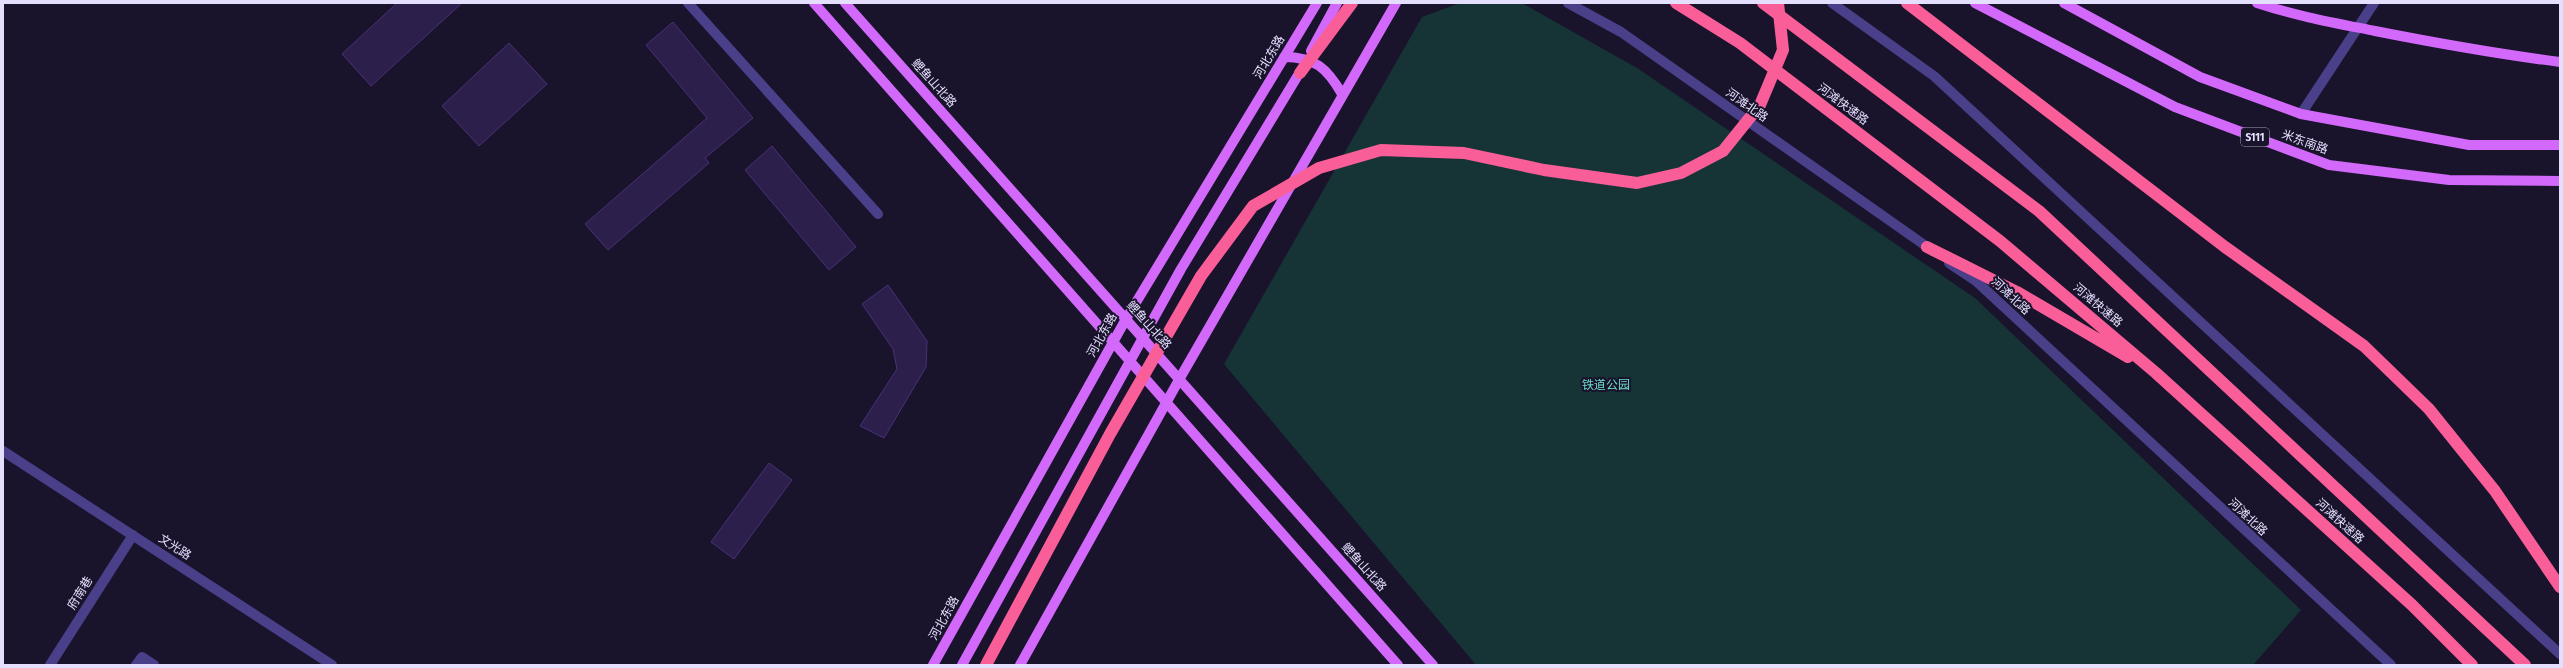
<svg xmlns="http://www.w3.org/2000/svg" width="2563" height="668" viewBox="0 0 2563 668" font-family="'Fira Sans Condensed','Noto Sans SC',sans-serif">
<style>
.green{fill:#163436}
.building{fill:#2d1f4c;stroke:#473277}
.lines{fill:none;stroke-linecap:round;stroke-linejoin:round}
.minor{stroke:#4a3f89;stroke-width:10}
.major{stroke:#d269fa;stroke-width:10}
.highway{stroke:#fa5e99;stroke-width:12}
.major-bridge{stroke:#d269fa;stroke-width:10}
.highway-bridge{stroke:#fa5e99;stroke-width:12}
.labels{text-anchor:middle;stroke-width:4;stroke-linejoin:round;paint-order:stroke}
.shield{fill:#19132c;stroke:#a8a2bf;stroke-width:1}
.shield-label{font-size:11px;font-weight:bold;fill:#e5dffe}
.street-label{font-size:12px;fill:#e5dffe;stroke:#19132c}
.park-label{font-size:12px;fill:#6bdecc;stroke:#19132c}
</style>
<rect width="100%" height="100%" fill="#19132c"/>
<path class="green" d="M 1460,3 L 1522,3 L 1637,68 L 1975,298 L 2301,610 L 2253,665 L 1476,665 L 1224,364 L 1422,17 Z"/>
<path class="building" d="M 397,3 L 462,3 L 371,86 L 342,54 Z
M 673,22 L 753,118 L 705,158 L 709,163 L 608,250 L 585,224 L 707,118 L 646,45 Z
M 509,43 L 547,84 L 479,146 L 442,106 Z
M 772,146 L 856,247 L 829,270 L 745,170 Z
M 888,285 L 927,341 L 926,367 L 884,438 L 860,426 L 897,369 L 893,349 L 862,304 Z
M 769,463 L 792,480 L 734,559 L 711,542 Z"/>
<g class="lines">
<path class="minor" d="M 688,3 L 878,214
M 1568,3 L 1621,32 L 1933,251
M 1832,3 L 1934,76 L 2560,654
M 2301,114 L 2374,3
M 1949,263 L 1976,281 L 2391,665
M 3,451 L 332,665
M 50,665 L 133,535
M 136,665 L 142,657 L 154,665"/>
<path class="major" d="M 814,3 L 1398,665
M 845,3 L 1433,665
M 1975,3 L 2175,107 L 2329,165 L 2449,180 L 2560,181
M 2064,3 L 2200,77 L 2301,114 L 2469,145 L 2560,145
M 1284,57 C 1315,57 1327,68 1342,94
M 933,665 L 1126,319 L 1317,3
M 1020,665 L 1180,378 L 1396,3"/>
<path class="highway" d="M 1676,3 L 1740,43 L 2000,241 L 2156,373 L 2412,605 L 2472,665
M 1763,3 L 2039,211 L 2525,665
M 1907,3 L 2225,247 L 2364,346 L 2429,409 L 2495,491 L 2560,587
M 1927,247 L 2017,292 L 2128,357"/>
<path class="major-bridge" d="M 2257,3 C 2296,16 2335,23 2375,31 C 2436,43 2498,54 2560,62
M 1311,51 L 1337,3
M 962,665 L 1181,269 L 1303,67"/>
<path class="highway-bridge" d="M 1300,73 L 1352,3
M 986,665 L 1110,434 L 1201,276 L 1253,206 L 1319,168 L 1381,150 L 1464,153 L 1544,170 L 1637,183 L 1681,173 L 1723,151 L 1760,105 L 1783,50 L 1778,3"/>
</g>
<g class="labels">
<rect class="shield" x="2241" y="128" width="28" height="18" rx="3"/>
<g class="shield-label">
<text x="2255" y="141">S111</text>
</g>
<g class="street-label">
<text transform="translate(1269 57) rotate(-59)" y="4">河北东路</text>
<text transform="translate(934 83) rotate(48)" y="4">鲤鱼山北路</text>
<text transform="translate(1843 104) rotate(37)" y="4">河滩快速路</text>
<text transform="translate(1747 105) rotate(35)" y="4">河滩北路</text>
<text transform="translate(2305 142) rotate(20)" y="4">米东南路</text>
<text transform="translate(2011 296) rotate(43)" y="4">河滩北路</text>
<text transform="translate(2098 305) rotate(40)" y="4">河滩快速路</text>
<text transform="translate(1149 325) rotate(48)" y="4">鲤鱼山北路</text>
<text transform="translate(1102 335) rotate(-61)" y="4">河北东路</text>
<text transform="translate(2248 517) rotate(43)" y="4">河滩北路</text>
<text transform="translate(2340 521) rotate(42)" y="4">河滩快速路</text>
<text transform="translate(175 547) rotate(33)" y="4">文光路</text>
<text transform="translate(1364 567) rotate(48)" y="4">鲤鱼山北路</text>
<text transform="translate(80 593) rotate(-58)" y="4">府南巷</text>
<text transform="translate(944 618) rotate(-61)" y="4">河北东路</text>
</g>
<g class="park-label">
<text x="1606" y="389">铁道公园</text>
</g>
</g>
<rect width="2563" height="668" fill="none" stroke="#e5dffe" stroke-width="8"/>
</svg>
